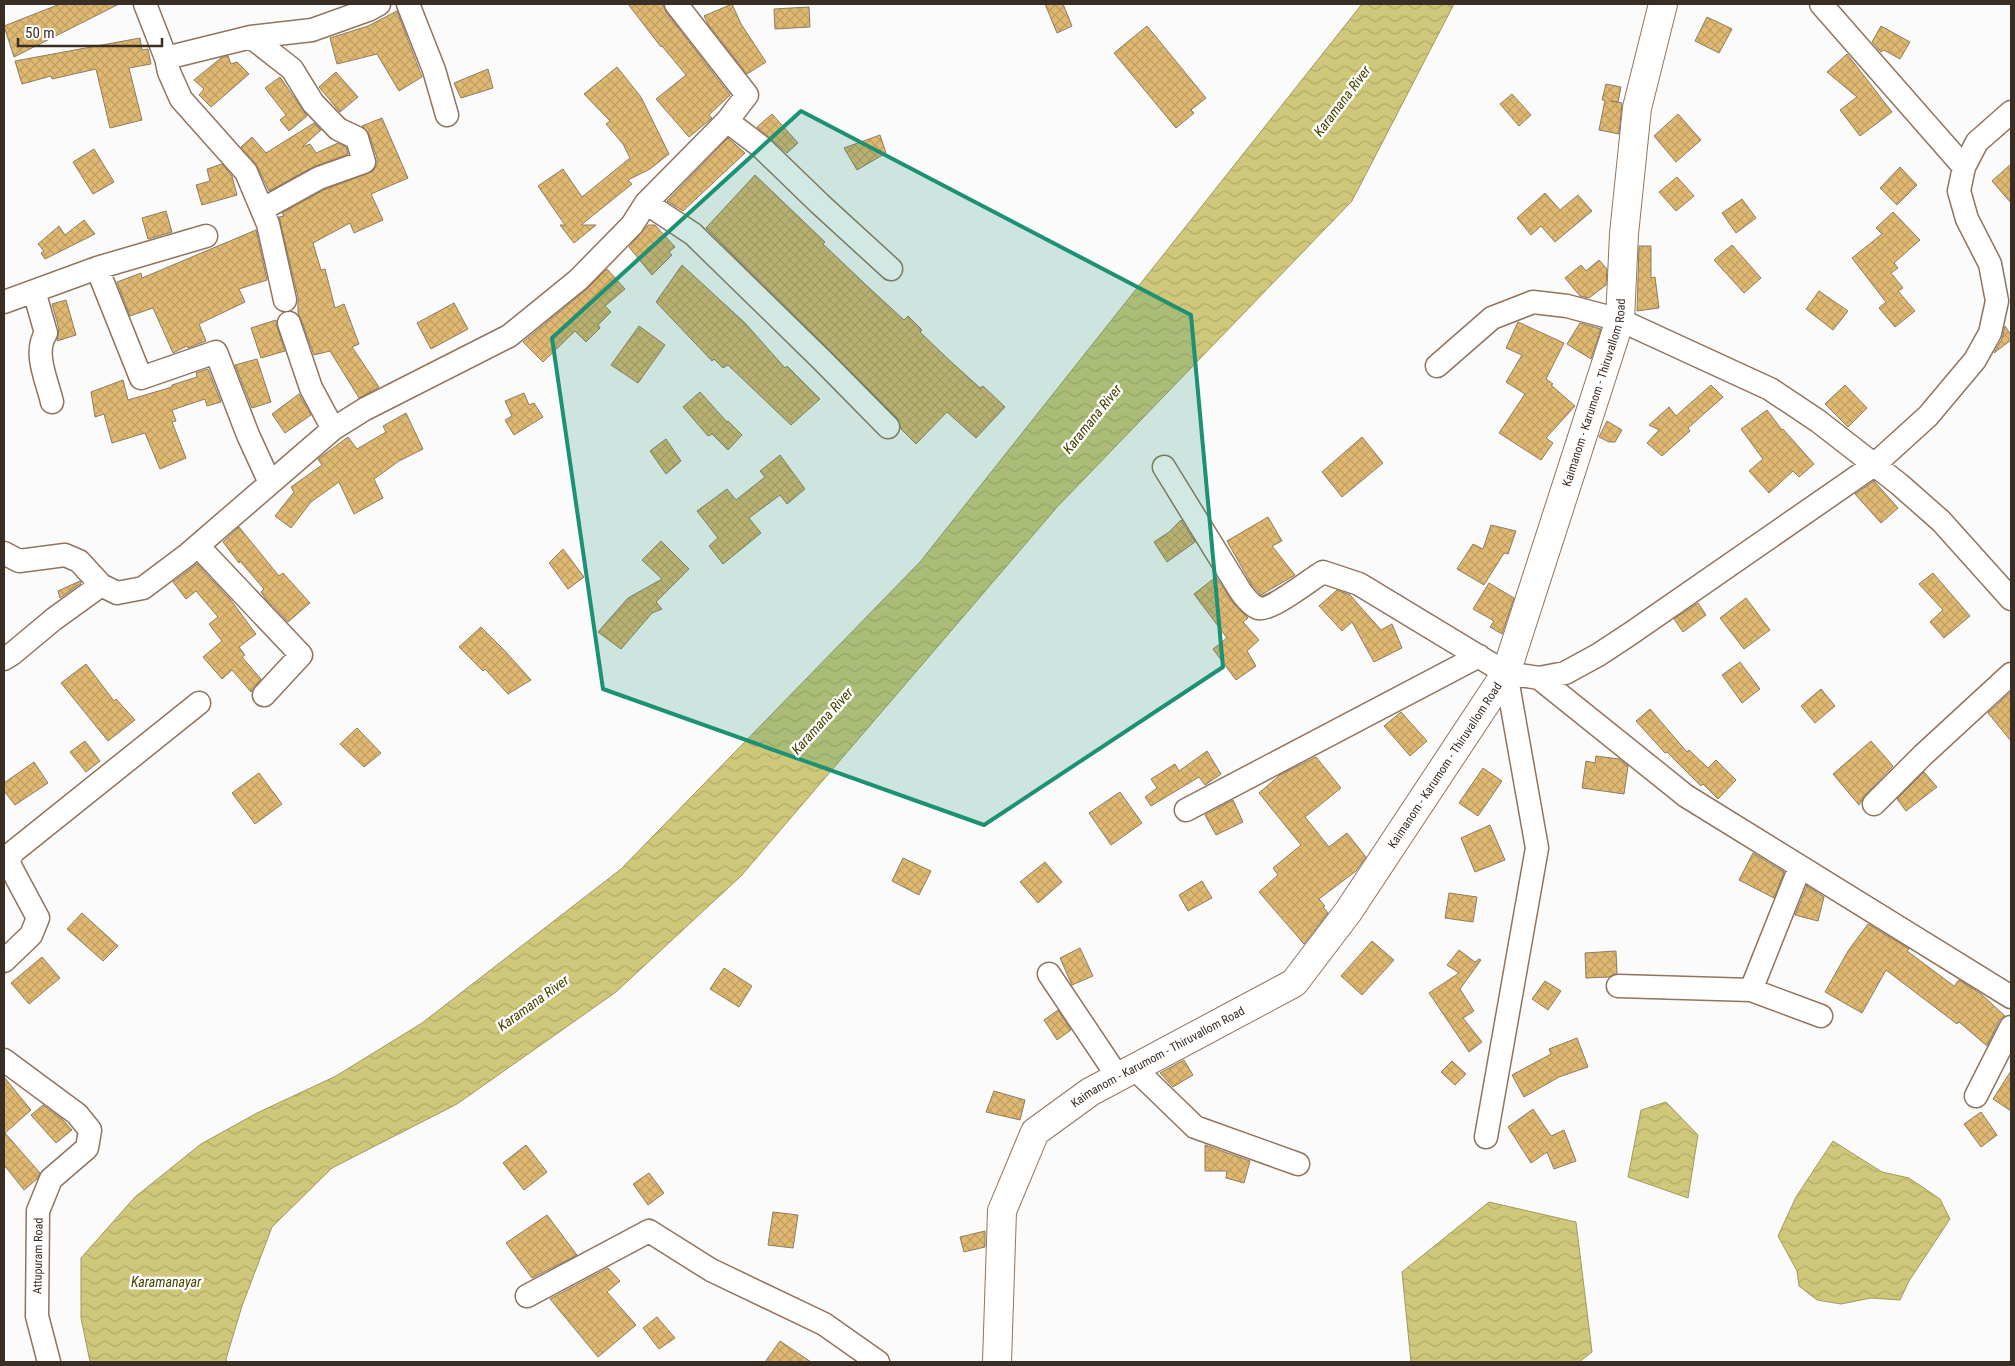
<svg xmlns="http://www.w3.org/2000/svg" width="2015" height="1366" viewBox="0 0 2015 1366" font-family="'Roboto Condensed',sans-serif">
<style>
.water{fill:url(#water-waves);stroke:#a29960}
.building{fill:url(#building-cross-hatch);stroke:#8f7d5e}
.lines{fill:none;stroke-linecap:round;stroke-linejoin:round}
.minor-casing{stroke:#91745d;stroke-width:25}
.secondary-casing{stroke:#91745d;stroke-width:30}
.minor{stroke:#fff;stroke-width:22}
.secondary{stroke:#fff;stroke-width:28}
.marked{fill:#1d9173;fill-opacity:0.2;stroke:#1d9173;stroke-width:4;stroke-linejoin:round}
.labels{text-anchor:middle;stroke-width:5;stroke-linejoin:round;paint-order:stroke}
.street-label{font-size:12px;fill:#3a2d24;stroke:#fff}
.water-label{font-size:14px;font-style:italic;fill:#474100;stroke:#fff}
</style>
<defs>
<pattern id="water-waves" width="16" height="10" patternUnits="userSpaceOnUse" patternTransform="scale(1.25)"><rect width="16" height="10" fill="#cfc779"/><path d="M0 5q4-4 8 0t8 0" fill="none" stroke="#b2ab68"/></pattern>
<pattern id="building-cross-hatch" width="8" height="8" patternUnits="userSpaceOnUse" patternTransform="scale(1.25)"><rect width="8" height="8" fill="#dfb871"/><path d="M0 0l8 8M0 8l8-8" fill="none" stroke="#c09e62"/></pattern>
</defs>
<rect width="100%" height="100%" fill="#fbfbfb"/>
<path class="water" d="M 1362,4 L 1454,4 L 1352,201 L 1058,506 L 741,876 L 616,992 L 457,1104 L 332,1168 L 272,1227 L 242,1306 L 226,1359 L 227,1362 L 90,1362 L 81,1318 L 81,1258 L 135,1197 L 201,1144 L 257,1113 L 336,1076 L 422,1023 L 621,869 L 920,562 Z
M 1666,1102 L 1698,1135 L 1688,1198 L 1628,1177 L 1641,1110 Z
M 1833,1141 L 1882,1172 L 1909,1178 L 1940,1199 L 1950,1219 L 1909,1281 L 1900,1300 L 1871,1298 L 1841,1304 L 1817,1300 L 1799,1286 L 1797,1271 L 1778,1236 L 1796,1197 Z
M 1489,1202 L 1576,1222 L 1592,1352 L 1579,1362 L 1411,1362 L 1402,1272 Z"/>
<path class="building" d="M 60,4 L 119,4 L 14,57 L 4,26 Z
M 628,4 L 663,4 L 666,12 L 730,95 L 709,115 L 712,118 L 689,137 L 656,99 L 686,75 L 662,46 L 661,47 Z
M 732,4 L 741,24 L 766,62 L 747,74 L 708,24 L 704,16 Z
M 1045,4 L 1063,4 L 1072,26 L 1057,33 Z
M 809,7 L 810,27 L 775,29 L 774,9 Z
M 397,11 L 422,77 L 399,91 L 377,54 L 337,64 L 330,38 L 368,26 Z
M 1707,17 L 1732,29 L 1719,53 L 1695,41 Z
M 1147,26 L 1206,98 L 1191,110 L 1194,113 L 1176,128 L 1114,53 Z
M 1881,26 L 1910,42 L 1900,59 L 1884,50 L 1881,52 L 1872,42 Z
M 140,38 L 142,50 L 148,49 L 151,64 L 129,68 L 142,120 L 110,128 L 96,69 L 52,79 L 51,76 L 22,84 L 15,61 Z
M 1847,54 L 1892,112 L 1860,136 L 1840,110 L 1857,97 L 1827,72 Z
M 228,56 L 231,64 L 237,62 L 249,74 L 211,107 L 199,95 L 204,89 L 194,80 L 221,58 Z
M 617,67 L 641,97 L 669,154 L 650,169 L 628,180 L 632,184 L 581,225 L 596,225 L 574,243 L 560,225 L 565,225 L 538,186 L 563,169 L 582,197 L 630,158 L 623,144 L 606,124 L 610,121 L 584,94 Z
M 488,69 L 493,88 L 461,98 L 454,83 Z
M 336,72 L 358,97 L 340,112 L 319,87 Z
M 280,77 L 307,116 L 289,131 L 280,120 L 286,115 L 265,88 Z
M 1606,84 L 1621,87 L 1618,102 L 1611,101 L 1622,103 L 1619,134 L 1599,130 L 1605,100 L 1602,100 Z
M 1512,94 L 1531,115 L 1519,126 L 1500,104 Z
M 772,114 L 798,143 L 787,153 L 757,127 Z
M 1678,114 L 1701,140 L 1676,162 L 1654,136 Z
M 382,118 L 408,178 L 371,194 L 383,220 L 354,233 L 350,223 L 313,243 L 321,270 L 325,269 L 335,308 L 344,304 L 359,344 L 352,347 L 379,387 L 359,398 L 330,351 L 314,355 L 301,319 L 298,313 L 298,297 L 279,217 L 284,216 L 282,213 L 324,190 L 373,171 L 377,165 L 377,158 L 369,134 L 362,126 Z
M 314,123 L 321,130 L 302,147 L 310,144 L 316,153 L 338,143 L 346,147 L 348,154 L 313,167 L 269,191 L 256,164 L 241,147 L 252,137 L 266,153 Z
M 880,135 L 886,153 L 857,170 L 844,148 Z
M 728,138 L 745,153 L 683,211 L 667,201 Z
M 94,149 L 114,182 L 93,194 L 73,162 Z
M 222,164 L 232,176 L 237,195 L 202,205 L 196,185 L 210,181 L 207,169 Z
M 2011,164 L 2011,203 L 1992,181 Z
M 1900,167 L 1917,185 L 1897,205 L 1880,188 Z
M 755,175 L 825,242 L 823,244 L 865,284 L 904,320 L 908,316 L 922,330 L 920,332 L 947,358 L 980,388 L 983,386 L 1005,407 L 976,438 L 947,412 L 916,444 L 901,429 L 897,418 L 706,228 Z
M 1677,177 L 1694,196 L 1676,211 L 1659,192 Z
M 1545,193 L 1560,210 L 1578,195 L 1592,211 L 1555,242 L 1541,226 L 1531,235 L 1517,218 Z
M 1742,199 L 1756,218 L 1736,233 L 1722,213 Z
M 166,211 L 172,232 L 148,239 L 142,218 Z
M 1893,212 L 1920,240 L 1894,263 L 1898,268 L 1891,273 L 1903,288 L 1898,291 L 1915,311 L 1895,327 L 1879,308 L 1886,302 L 1852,258 L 1882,234 L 1876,228 Z
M 84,220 L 95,234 L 45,259 L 41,253 L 44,251 L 38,244 L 59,226 L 65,235 Z
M 648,225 L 655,225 L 675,247 L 669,252 L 672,255 L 652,275 L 629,247 Z
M 256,230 L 267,280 L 239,289 L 245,302 L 199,324 L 206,341 L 188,348 L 187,346 L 173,353 L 153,308 L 130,316 L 117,282 L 141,273 L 142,278 Z
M 1732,245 L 1761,278 L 1744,293 L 1714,260 Z
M 1639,246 L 1651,246 L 1651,278 L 1655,277 L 1659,308 L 1637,311 Z
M 1599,260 L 1607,269 L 1606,285 L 1589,298 L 1580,296 L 1565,278 L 1581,265 L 1586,271 Z
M 682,265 L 745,323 L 785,368 L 787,366 L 820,399 L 791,425 L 728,365 L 723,368 L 714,359 L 712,361 L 656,302 Z
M 607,269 L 625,289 L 605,306 L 611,312 L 598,325 L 600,328 L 586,342 L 575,331 L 543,362 L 523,342 L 586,290 Z
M 1819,291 L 1848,311 L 1833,330 L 1806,309 Z
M 66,300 L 76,335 L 57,341 L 59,329 L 52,304 Z
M 454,303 L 468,329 L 431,349 L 417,323 Z
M 276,320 L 277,327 L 285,351 L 261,358 L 251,328 Z
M 1518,322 L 1564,343 L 1546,379 L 1553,384 L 1551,385 L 1575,406 L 1546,438 L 1553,443 L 1541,460 L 1499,433 L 1525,394 L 1506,382 L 1522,355 L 1506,348 Z
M 1580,323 L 1601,329 L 1591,359 L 1567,344 Z
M 639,326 L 665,345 L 638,383 L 611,365 Z
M 2005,326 L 2011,335 L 2011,340 L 1994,353 L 2002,339 Z
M 257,359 L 271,402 L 252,408 L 235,365 Z
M 208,369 L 221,402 L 207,406 L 205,399 L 172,410 L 176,421 L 172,422 L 186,458 L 160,469 L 145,433 L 112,443 L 104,414 L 95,417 L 91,392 L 123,380 L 128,400 L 172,387 L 172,385 L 197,377 L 196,373 Z
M 1711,385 L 1723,397 L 1688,428 L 1690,431 L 1662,456 L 1647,443 L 1659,430 L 1649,425 L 1669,407 L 1676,416 Z
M 1845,385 L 1867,408 L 1848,427 L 1825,404 Z
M 700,392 L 727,422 L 728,421 L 742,435 L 728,450 L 712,434 L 708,436 L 683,407 Z
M 524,393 L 529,405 L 534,403 L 543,417 L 514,435 L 505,420 L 512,416 L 505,401 Z
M 299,394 L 311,415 L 285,433 L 272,414 Z
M 1767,410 L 1782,430 L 1783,429 L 1814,464 L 1799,477 L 1793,471 L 1769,493 L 1749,471 L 1763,459 L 1741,429 Z
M 406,413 L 423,449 L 399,461 L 374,479 L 383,498 L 354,514 L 339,482 L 311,502 L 291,528 L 275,516 L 294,492 L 291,487 L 322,465 L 318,459 L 348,437 L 357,449 L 386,432 L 383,426 Z
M 1607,421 L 1622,430 L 1615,442 L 1609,442 L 1599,437 Z
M 1362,437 L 1383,463 L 1342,497 L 1322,472 Z
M 666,439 L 681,461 L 666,474 L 650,451 Z
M 780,455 L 805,489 L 787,504 L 780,495 L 749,518 L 761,533 L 723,564 L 709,546 L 718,538 L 697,511 L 727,489 L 736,500 L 765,477 L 760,471 Z
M 1874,481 L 1898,508 L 1881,523 L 1855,494 Z
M 1268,517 L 1282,541 L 1272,546 L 1295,575 L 1261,595 L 1252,585 L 1227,541 Z
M 1181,520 L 1195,542 L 1167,562 L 1154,542 L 1169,532 Z
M 1491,525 L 1516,531 L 1508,554 L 1504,553 L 1484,585 L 1457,569 L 1473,544 L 1483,549 Z
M 239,527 L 279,576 L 283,573 L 310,603 L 288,622 L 266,599 L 261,592 L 264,589 L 240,561 L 239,563 L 223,542 Z
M 661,541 L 689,569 L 656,602 L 662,609 L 652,613 L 621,649 L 598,632 L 628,598 L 662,579 L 642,560 Z
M 563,549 L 584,577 L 568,589 L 549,563 Z
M 197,564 L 230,599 L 256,634 L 239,647 L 245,655 L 242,657 L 261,679 L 251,692 L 232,670 L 222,679 L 203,657 L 222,641 L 209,624 L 218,617 L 196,591 L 186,599 L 173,582 Z
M 1933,573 L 1970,616 L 1944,638 L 1930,622 L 1943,610 L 1919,584 Z
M 1216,577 L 1234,604 L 1248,618 L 1243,622 L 1259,640 L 1247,651 L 1256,666 L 1236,680 L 1213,649 L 1227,638 L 1194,594 Z
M 80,581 L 81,583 L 60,598 L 58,591 Z
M 1489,583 L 1514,598 L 1502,634 L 1490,627 L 1494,621 L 1473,609 Z
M 1337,590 L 1350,595 L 1381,630 L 1392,624 L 1402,648 L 1374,662 L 1352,622 L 1342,631 L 1319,606 Z
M 1746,598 L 1770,630 L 1744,649 L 1720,618 Z
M 1698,603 L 1706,615 L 1683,632 L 1674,619 Z
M 481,627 L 506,652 L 531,680 L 508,694 L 485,669 L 483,671 L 459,647 Z
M 1740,662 L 1760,689 L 1742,703 L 1722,675 Z
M 86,664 L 114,701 L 116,699 L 135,720 L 108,741 L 61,683 Z
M 1821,689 L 1835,706 L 1815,723 L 1801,706 Z
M 2011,692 L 2011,741 L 1988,713 Z
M 1650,709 L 1687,752 L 1689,750 L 1708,768 L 1716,760 L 1736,780 L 1718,799 L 1703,784 L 1701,786 L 1667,752 L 1665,753 L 1636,721 Z
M 1401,712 L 1427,741 L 1410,756 L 1384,726 Z
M 357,728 L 381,753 L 364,767 L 340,744 Z
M 85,741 L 100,761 L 86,772 L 70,752 Z
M 1871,741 L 1893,766 L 1865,795 L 1859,805 L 1833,774 Z
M 1207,751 L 1221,774 L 1205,785 L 1199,777 L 1151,806 L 1145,797 L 1157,788 L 1151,779 L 1175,764 L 1179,771 Z
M 1596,756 L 1619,759 L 1628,766 L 1624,794 L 1582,788 L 1586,761 L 1595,763 Z
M 1316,757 L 1341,788 L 1305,817 L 1329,847 L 1347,833 L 1366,857 L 1356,871 L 1319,899 L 1325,906 L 1323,907 L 1328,913 L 1304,944 L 1259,892 L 1278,875 L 1273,868 L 1301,845 L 1259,793 L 1280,775 Z
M 34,762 L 48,783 L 15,805 L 4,791 L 4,783 Z
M 1483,768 L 1502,781 L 1478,816 L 1459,803 Z
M 1924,772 L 1937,787 L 1906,811 L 1897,799 Z
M 259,773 L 282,804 L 255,824 L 232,793 Z
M 1120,792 L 1142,823 L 1111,845 L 1089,813 Z
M 1233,800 L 1243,822 L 1216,835 L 1205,815 Z
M 1490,825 L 1505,860 L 1475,872 L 1461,838 Z
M 1753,853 L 1784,872 L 1774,898 L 1739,880 Z
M 903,858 L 931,871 L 919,895 L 892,881 Z
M 1045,862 L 1062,882 L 1038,903 L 1020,882 Z
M 1202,881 L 1212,898 L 1188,911 L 1179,895 Z
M 1807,886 L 1824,897 L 1818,921 L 1795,915 Z
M 1449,893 L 1477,897 L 1473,922 L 1445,918 Z
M 82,913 L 118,946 L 103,961 L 67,929 Z
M 1868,924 L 1909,949 L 1907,951 L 1954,986 L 1959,980 L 1981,994 L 2005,1016 L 1999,1021 L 1987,1046 L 1959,1022 L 1957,1024 L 1886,970 L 1862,1013 L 1825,992 L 1848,951 Z
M 1372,941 L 1394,960 L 1362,995 L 1341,976 Z
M 1080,948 L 1093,976 L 1072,985 L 1060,958 Z
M 1459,950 L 1475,962 L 1479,959 L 1481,960 L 1460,989 L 1474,1011 L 1463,1018 L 1482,1042 L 1469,1052 L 1429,993 L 1459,973 L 1447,965 Z
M 1616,951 L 1617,973 L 1609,977 L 1586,978 L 1585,953 Z
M 42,957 L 60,978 L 29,1004 L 11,983 Z
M 724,968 L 752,986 L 739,1007 L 710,989 Z
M 1545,981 L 1561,991 L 1548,1010 L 1532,999 Z
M 1058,1010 L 1071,1030 L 1057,1040 L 1044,1020 Z
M 1577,1038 L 1588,1067 L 1559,1077 L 1524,1097 L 1512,1075 L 1551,1054 L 1549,1049 Z
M 1184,1060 L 1193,1075 L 1173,1087 L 1160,1073 Z
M 1452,1061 L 1466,1074 L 1455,1085 L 1441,1072 Z
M 2011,1071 L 2011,1111 L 1993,1099 Z
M 4,1077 L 31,1110 L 5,1133 L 40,1173 L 37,1179 L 24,1190 L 4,1165 Z
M 994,1091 L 1025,1100 L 1020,1120 L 986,1112 Z
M 43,1105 L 63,1120 L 72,1130 L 56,1143 L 31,1115 Z
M 1533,1109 L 1551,1136 L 1564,1130 L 1576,1161 L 1554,1169 L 1547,1152 L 1531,1163 L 1508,1127 Z
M 1981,1112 L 1997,1135 L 1981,1147 L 1964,1124 Z
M 526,1145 L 547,1172 L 524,1190 L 503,1163 Z
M 1205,1145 L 1250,1161 L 1244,1183 L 1226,1178 L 1227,1171 L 1205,1171 Z
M 649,1173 L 664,1193 L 648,1205 L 633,1184 Z
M 773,1212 L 798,1215 L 793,1248 L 768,1245 Z
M 547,1215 L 577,1255 L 532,1278 L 506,1243 Z
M 985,1231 L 985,1247 L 964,1252 L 960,1237 Z
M 608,1268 L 620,1281 L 607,1292 L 636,1325 L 598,1357 L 550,1299 Z
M 657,1317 L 675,1338 L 659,1349 L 643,1328 Z
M 780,1341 L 811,1362 L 765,1362 Z"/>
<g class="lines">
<defs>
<path id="minor" d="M 145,4 L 166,58 L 169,72 L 181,99 L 246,172 L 268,224 L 285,300
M 408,4 L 434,70 L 447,115
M 1821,4 L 1964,167
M 251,37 L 292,69 L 313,103 L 338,129 L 357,138 L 364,162 L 319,178 L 263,209
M 166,58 L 251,37 L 312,30 L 368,10 L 379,4
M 727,121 L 760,146 L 820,204 L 891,269
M 646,203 L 727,121 L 747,95 L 676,4
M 97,268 L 141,378 L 216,352 L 248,435 L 270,483
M 34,291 L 46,333 C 33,353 47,380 52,402
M 4,302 L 97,268 L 206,236
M 289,323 L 311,388 L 333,429
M 1437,366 L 1492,318 L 1533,302 L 1567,306 L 1620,320 L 1770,389 L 1818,421 L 1899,484 L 1941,521 L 2011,599
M 1164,467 L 1241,592 C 1245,597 1250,605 1258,608 C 1270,612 1311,579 1323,572 L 1359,584 L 1506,673 L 1539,678 L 1565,673 L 1598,655 L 1630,634 L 1874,465 L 1928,416 L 1975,360 L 1990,333 L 1997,301 L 1990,264 L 1967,219 L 1959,191 L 1964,167 L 1977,142 L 2011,112
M 198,546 L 301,655 L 264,695
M 4,553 L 19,561 L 65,555 L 79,561 L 101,585 L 117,593 L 143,588 L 187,555 L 333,429 L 365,409 L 509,336 L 578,280 L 632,225 L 646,203 L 693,234 L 822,360 L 888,427
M 4,659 L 12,654 L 54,619 L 101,585
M 1539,678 L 1686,796 L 2011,997
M 1874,804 L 1923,755 L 2011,674
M 1186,810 L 1479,656
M 1800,867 L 1751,990 L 1821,1016
M 4,961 L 31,935 L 38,918 L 8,862 L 13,852 L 199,703
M 1049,974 L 1118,1077
M 1618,986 L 1751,990
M 4,1060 L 77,1114 L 90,1130 L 87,1148 L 51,1179 L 38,1211 L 37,1316 L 49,1362
M 1134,1068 L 1195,1127 L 1298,1164
M 1976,1096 L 2011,1027
M 1486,1137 L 1537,848 L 1506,673
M 527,1296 L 649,1231 L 711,1270 L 824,1324 L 878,1362"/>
<g id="secondary">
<path id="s1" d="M 997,1362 L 1002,1211 L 1035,1132 L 1090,1092 L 1294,983 L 1348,912 L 1506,673 L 1620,320 L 1624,234 L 1637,108 L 1663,4"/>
</g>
</defs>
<use href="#minor" class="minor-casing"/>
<use href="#secondary" class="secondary-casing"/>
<use href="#minor" class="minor"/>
<use href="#secondary" class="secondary"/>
</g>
<path class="marked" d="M 801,111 L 1191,315 L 1223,667 L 984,825 L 603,689 L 552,338 Z"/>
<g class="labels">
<g class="street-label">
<text dy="4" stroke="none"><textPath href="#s1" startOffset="1206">Kaimanom - Karumom - Thiruvallom Road</textPath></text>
<text dy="4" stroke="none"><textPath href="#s1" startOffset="801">Kaimanom - Karumom - Thiruvallom Road</textPath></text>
<text dy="4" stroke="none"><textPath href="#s1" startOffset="381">Kaimanom - Karumom - Thiruvallom Road</textPath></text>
<text transform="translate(38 1256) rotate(-89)" y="4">Attupuram Road</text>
</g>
<g class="water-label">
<text transform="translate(1342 101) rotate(-53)" y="5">Karamana River</text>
<text transform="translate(1092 419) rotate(-51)" y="5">Karamana River</text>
<text transform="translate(822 721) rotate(-48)" y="5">Karamana River</text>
<text transform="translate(533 1003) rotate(-36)" y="5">Karamana River</text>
<text x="166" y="1287">Karamanayar</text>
</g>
</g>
<rect width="2015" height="1366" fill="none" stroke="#3a2d24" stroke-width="10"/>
<path d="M18 38v8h144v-8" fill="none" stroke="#3a2d24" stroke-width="2.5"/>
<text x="25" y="38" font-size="15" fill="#3a2d24" stroke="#ffffff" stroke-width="4" paint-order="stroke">50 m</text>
</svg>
